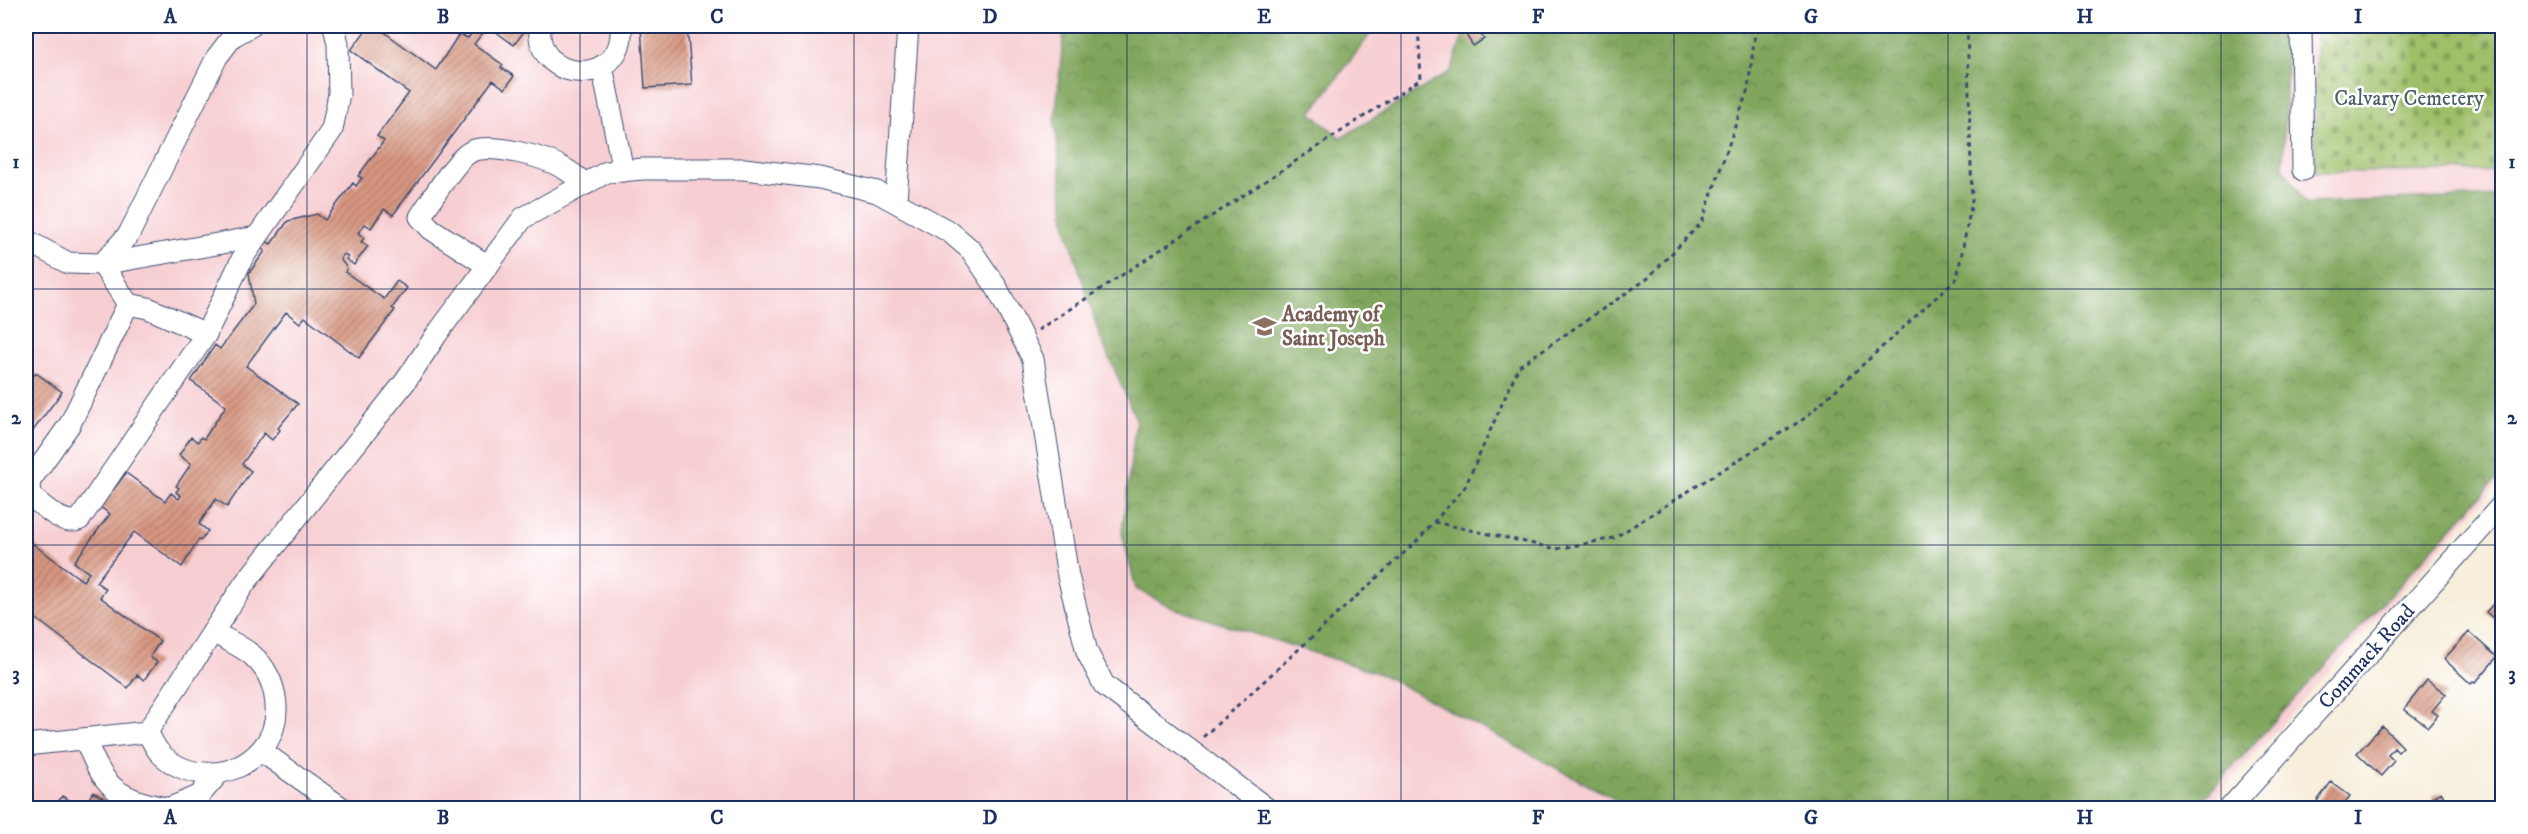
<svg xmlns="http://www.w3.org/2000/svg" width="2528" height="834" viewBox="0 0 2528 834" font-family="'IM FELL DW Pica',serif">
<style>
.built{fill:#f7cfd3}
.forest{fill:url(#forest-crowns);stroke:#4d6a5d;stroke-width:1.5}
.cemetery{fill:url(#cemetery-stones);stroke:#5d7763;stroke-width:1.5}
.building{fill:url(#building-hatch)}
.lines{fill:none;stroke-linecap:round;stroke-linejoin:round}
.minor-casing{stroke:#3c4c71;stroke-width:23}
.path{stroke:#3c4c71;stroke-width:3;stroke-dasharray:4.5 4.5;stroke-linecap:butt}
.minor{stroke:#fff;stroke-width:21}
.grid{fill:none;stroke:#1b2f5e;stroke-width:1.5;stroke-opacity:0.55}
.labels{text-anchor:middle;stroke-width:5;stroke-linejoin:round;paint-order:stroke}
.park-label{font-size:21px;fill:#496162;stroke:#fff}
.education-label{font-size:21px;font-weight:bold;fill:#785e54;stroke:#fff;text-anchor:start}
.street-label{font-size:21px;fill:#1b2f5e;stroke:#fff}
.neatline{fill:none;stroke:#1b2f5e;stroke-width:2}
.grid-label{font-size:20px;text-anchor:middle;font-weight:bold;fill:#1b2f5e}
</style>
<defs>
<pattern id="forest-crowns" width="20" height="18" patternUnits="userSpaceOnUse" patternTransform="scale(1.5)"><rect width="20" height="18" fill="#7fa65c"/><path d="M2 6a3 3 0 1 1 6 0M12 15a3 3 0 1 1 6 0" fill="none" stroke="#67884f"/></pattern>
<pattern id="cemetery-stones" width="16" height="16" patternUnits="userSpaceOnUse" patternTransform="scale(1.5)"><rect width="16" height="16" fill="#9fbf68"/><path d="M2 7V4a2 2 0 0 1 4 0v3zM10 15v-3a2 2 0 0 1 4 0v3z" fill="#819c59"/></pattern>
<pattern id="building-hatch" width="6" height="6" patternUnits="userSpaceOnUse" patternTransform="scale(1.5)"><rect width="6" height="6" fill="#d79680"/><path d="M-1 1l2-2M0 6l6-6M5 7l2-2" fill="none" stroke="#ae7b6c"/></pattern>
</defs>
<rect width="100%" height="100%" fill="#fff"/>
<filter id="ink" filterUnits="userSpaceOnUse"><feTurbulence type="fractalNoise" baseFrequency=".0167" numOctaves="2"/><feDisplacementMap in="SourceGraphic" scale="12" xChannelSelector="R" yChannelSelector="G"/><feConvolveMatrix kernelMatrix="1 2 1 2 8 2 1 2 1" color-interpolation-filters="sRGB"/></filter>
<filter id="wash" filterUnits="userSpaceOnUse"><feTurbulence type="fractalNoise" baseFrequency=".008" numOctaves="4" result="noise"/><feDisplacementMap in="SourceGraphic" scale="24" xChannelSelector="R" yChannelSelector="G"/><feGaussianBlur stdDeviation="1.35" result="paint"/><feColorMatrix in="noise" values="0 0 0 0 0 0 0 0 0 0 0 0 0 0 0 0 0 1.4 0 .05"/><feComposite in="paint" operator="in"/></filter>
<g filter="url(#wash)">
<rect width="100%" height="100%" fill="#f7eedc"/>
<path class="built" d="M 26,26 L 2316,26 L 2315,172 L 2502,171 L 2502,480 L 2206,808 L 26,808 Z"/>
<path class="forest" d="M 1072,26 L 1359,26 L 1371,33 L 1311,113 L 1341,138 L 1451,71 L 1466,26 L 2285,26 L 2288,37 L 2283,167 L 2305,203 L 2502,196 L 2502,473 L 2195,808 L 1631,808 L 1383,675 L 1173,608 L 1136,589 L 1122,533 L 1136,419 L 1100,337 L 1066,227 L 1055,122 L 1063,39 Z"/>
<path class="cemetery" d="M 2316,26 L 2502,26 L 2502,171 L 2315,172 Z"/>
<g id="blocks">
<path class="building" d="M 369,26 L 376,26 L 436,70 L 459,34 L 468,38 L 477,26 L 528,26 L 514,45 L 488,26 L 474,44 L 503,65 L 501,68 L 514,76 L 505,89 L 493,80 L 393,215 L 384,209 L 371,228 L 365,224 L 358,233 L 364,238 L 361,242 L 368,246 L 354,265 L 346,259 L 348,257 L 344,254 L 340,259 L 347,268 L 345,272 L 384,299 L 397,281 L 407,288 L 392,308 L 395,310 L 359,358 L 305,317 L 300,323 L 286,312 L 246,366 L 298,404 L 278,428 L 280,430 L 272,440 L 264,433 L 242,464 L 251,471 L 227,507 L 216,499 L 199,524 L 208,531 L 201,540 L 199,539 L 182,567 L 134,532 L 96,582 L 106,589 L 100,597 L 160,641 L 150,657 L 157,662 L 144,680 L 137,675 L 128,688 L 26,611 L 26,539 L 83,581 L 89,573 L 74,562 L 110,514 L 100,507 L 126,473 L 165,501 L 171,493 L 179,499 L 181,496 L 176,492 L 179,488 L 176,486 L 191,464 L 179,455 L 191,437 L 198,442 L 201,437 L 204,439 L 226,406 L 191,381 L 215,345 L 220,349 L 254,304 L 249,273 L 265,251 L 259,247 L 264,240 L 271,244 L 288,221 L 317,214 L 325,220 L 353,183 L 356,186 L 362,178 L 358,176 L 384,141 L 377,136 L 409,93 L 351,50 Z
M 641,26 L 687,26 L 692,85 L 645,88 Z
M 1477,28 L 1484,39 L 1473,46 L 1466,35 Z
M 26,369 L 35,375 L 36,373 L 62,392 L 26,440 Z
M 26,442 L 32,447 L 26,455 Z
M 2502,594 L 2502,626 L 2486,612 Z
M 2469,632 L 2497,657 L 2475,683 L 2473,682 L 2471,684 L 2444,659 Z
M 2427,680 L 2446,694 L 2432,711 L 2438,715 L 2428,727 L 2404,709 Z
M 2382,726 L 2403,747 L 2398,752 L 2394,748 L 2388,755 L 2394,761 L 2381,776 L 2357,753 Z
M 2331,782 L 2350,796 L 2341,808 L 2312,808 Z
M 93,792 L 110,802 L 106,808 L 54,808 L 62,796 L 83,808 Z
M 2441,792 L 2448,804 L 2439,808 L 2432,797 Z"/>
</g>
</g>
<g filter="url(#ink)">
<use href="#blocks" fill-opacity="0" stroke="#3c4c71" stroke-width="1.5"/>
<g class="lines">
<defs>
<g id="minor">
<path d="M 540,26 C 534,85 626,88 621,26"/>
<path d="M 2301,26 L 2303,170"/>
<path d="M 602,66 L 623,171"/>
<path d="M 896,202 L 908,26"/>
<path d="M 26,240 L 68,263 L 102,264 L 129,234 L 217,57 L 233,36 L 251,26"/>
<path d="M 488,266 L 431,229 L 420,217 C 430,202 457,157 472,151 C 492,143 545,157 563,168 C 571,172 579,179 586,184"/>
<path d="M 128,304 L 70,424 L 29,482 L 30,496 C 43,505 64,528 80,519 L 206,334 L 148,308 L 128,304 L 102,264 L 257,237"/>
<path d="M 206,334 L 243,257 L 332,130 L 339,94 L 338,44 L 334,26"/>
<path d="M 147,732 L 245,583 L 405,382 L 437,334 L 523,218 L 607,172 L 643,169 L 744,169 L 820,178 L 877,192 L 950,232 L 971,250 L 997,288 L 1033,359 L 1068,576 L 1087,652 L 1104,685 L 1266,808"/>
<path d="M 147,732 C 151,738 154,746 159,752 C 186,781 234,780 261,750 C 285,724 279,678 252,655 C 241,646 225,639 213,632"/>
<path d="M 85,739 C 104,787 115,798 166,808"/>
<path d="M 26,745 L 147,732"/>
<path d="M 261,751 L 342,808"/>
<path d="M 170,808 L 199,796 L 218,774"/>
<path id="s1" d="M 2230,808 L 2502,505"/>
</g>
</defs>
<use href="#minor" class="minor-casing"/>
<path class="path" d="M 1038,330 L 1421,79 L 1418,26
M 1434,522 L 1557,549 L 1614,538 L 1805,418 L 1957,278 L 1972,201 L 1967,26
M 1203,737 L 1417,541 L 1465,487 L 1519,366 L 1647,279 L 1702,222 L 1748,89 L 1756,26"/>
<use href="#minor" class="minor"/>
</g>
</g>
<path class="grid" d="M 307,26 L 307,808M 580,26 L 580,808M 854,26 L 854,808M 1127,26 L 1127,808M 1401,26 L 1401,808M 1674,26 L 1674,808M 1948,26 L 1948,808M 2221,26 L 2221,808M 26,289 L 2502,289M 26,545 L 2502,545"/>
<defs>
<symbol id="school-bare" viewBox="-9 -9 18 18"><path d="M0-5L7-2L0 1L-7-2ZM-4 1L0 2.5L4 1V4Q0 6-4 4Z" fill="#8d6e63" stroke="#fff" stroke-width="2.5" paint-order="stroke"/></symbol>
</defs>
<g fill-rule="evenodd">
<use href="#school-bare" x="1248" y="310" width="33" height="33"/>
</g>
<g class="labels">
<g class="park-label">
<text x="2409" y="105">Calvary Cemetery</text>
</g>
<g class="education-label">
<text x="1282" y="321">Academy of<tspan x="1282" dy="24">Saint Joseph</tspan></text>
</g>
<g class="street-label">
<text dy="7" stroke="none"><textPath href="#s1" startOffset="204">Commack Road</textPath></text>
</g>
</g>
<rect width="2528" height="834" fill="none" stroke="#fff" stroke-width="66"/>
<rect x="33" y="33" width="2462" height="768" class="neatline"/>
<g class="grid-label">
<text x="170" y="23">A</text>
<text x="443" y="23">B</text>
<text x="717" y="23">C</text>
<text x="990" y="23">D</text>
<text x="1264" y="23">E</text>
<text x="1538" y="23">F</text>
<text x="1811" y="23">G</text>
<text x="2085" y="23">H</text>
<text x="2358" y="23">I</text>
<text x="16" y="168">1</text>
<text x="2512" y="168">1</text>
<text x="16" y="424">2</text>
<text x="2512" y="424">2</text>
<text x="16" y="680">3</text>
<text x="2512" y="680">3</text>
<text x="170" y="824">A</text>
<text x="443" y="824">B</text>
<text x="717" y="824">C</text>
<text x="990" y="824">D</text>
<text x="1264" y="824">E</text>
<text x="1538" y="824">F</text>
<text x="1811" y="824">G</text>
<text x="2085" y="824">H</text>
<text x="2358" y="824">I</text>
</g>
</svg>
